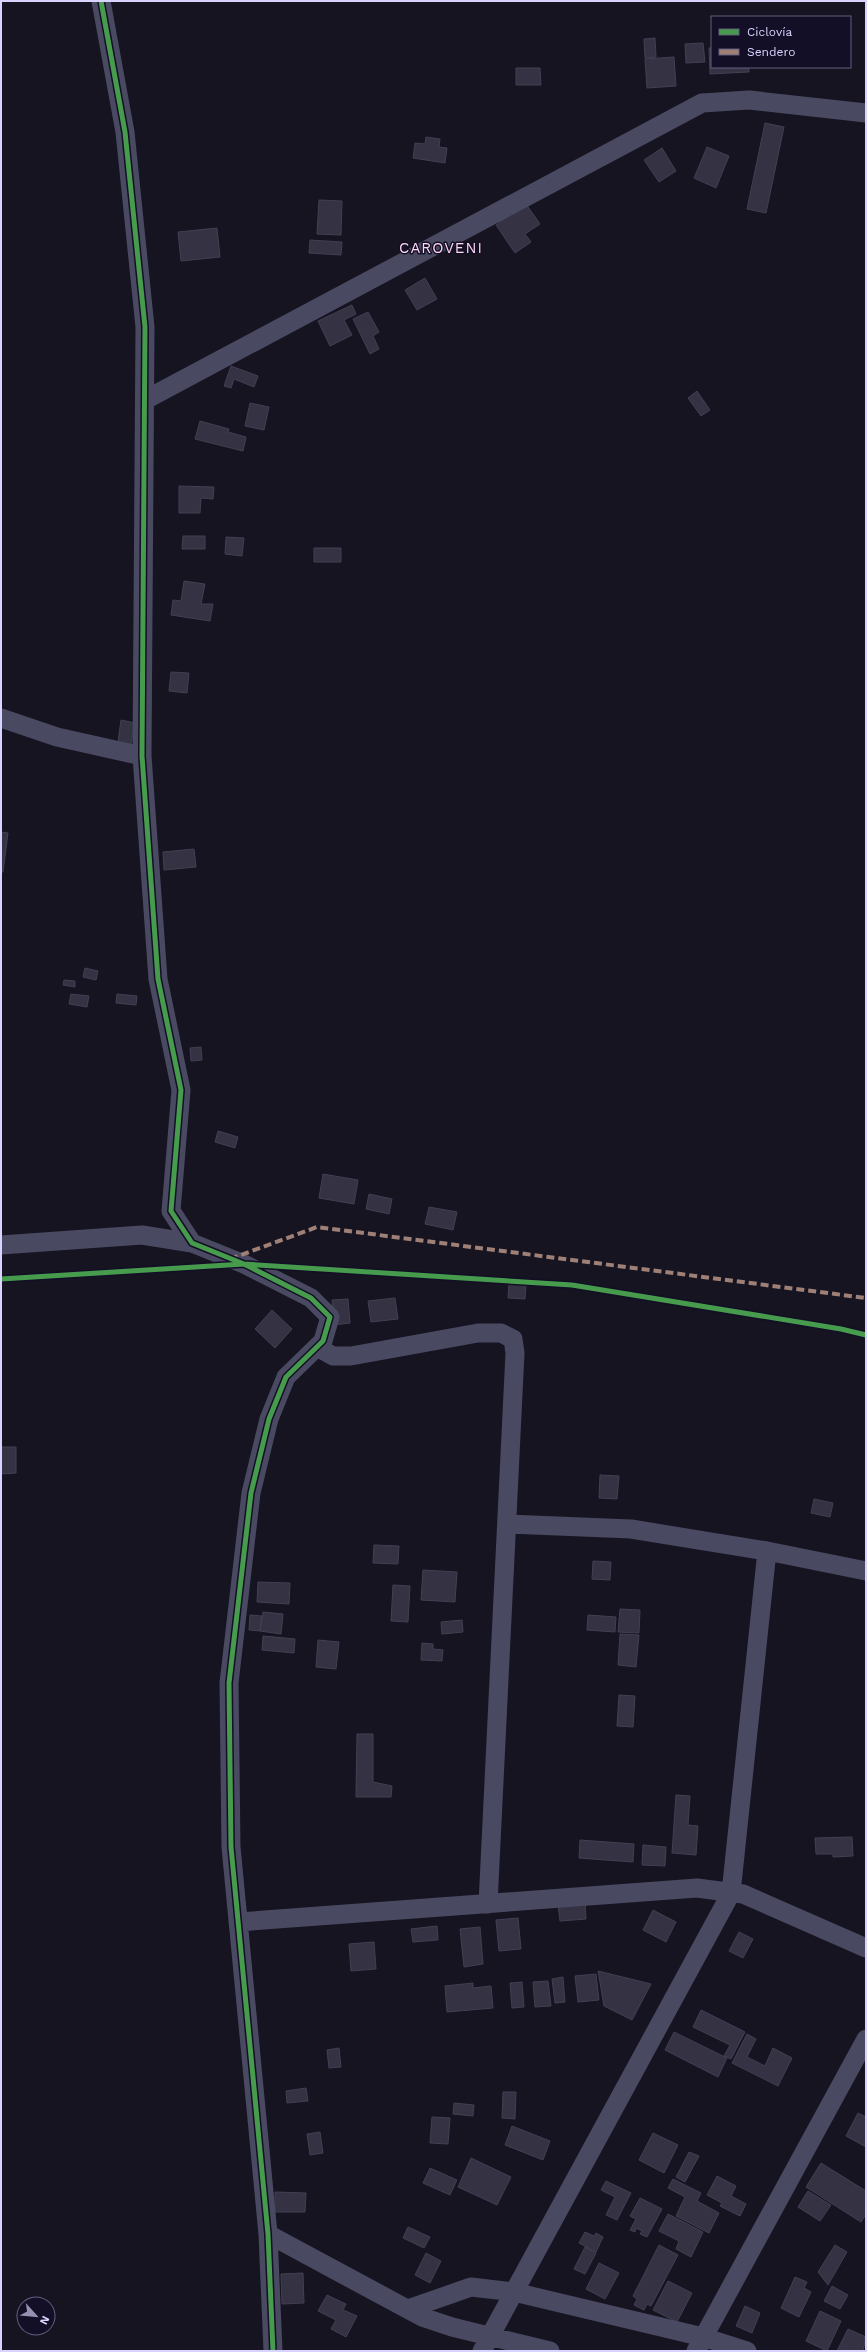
<svg xmlns="http://www.w3.org/2000/svg" width="867" height="2352" viewBox="0 0 867 2352" font-family="'Work Sans',sans-serif">
<style>
.building{fill:#343243;stroke:#433f54}
.lines{fill:none;stroke-linecap:round;stroke-linejoin:round}
.street{stroke:#4a4962;stroke-width:19}
.quiet{stroke:#9e8076;stroke-width:4;stroke-dasharray:8 4;stroke-linecap:butt}
.cycleway-casing{stroke:#130f26;stroke-width:8}
.cycleway{stroke:#469c4c;stroke-width:5}
.labels{text-anchor:middle;stroke-width:3;stroke-linejoin:round;paint-order:stroke}
.quarter-label{font-size:15px;letter-spacing:1px;fill:#ffd6f0;stroke:#130f26}
</style>
<rect width="100%" height="100%" fill="#161421"/>
<path class="building" d="M 655,38 L 656,57 L 645,58 L 644,39 Z
M 703,43 L 705,62 L 686,63 L 685,44 Z
M 709,48 L 712,48 L 712,67 L 749,67 L 749,72 L 710,74 Z
M 674,57 L 676,86 L 647,88 L 645,59 Z
M 516,68 L 540,68 L 541,85 L 516,85 Z
M 765,123 L 784,127 L 766,213 L 747,209 Z
M 426,137 L 440,139 L 439,147 L 447,148 L 445,163 L 413,158 L 415,143 L 425,144 Z
M 707,147 L 729,156 L 716,188 L 694,178 Z
M 662,148 L 676,171 L 659,182 L 644,160 Z
M 319,200 L 342,201 L 341,235 L 317,234 Z
M 526,204 L 540,224 L 525,234 L 531,242 L 515,253 L 496,225 Z
M 217,228 L 220,257 L 181,261 L 178,232 Z
M 310,240 L 342,242 L 341,255 L 309,253 Z
M 425,278 L 437,299 L 417,310 L 405,290 Z
M 352,305 L 356,314 L 344,320 L 352,335 L 330,346 L 318,321 Z
M 368,312 L 379,332 L 373,336 L 379,349 L 370,354 L 353,319 Z
M 231,366 L 258,376 L 254,387 L 234,379 L 231,388 L 224,386 Z
M 697,391 L 710,410 L 701,416 L 688,398 Z
M 250,403 L 269,407 L 264,430 L 245,426 Z
M 200,421 L 229,429 L 228,432 L 246,437 L 243,451 L 195,439 Z
M 179,486 L 214,487 L 213,499 L 201,498 L 200,513 L 179,513 Z
M 183,536 L 205,536 L 205,549 L 182,549 Z
M 226,537 L 244,538 L 242,556 L 225,554 Z
M 314,548 L 341,548 L 341,562 L 314,562 Z
M 184,581 L 205,584 L 201,604 L 213,604 L 210,621 L 171,615 L 173,600 L 181,601 Z
M 171,672 L 189,673 L 187,693 L 169,691 Z
M 121,720 L 135,723 L 131,744 L 118,742 Z
M 1,832 L 8,833 L 3,872 L 1,872 Z
M 194,849 L 196,867 L 164,870 L 163,852 Z
M 85,968 L 98,971 L 96,980 L 83,977 Z
M 64,980 L 75,981 L 75,987 L 63,985 Z
M 71,994 L 89,996 L 87,1007 L 69,1004 Z
M 117,994 L 137,996 L 136,1005 L 116,1003 Z
M 201,1047 L 202,1060 L 191,1061 L 190,1048 Z
M 218,1131 L 238,1137 L 235,1148 L 215,1142 Z
M 323,1174 L 358,1180 L 354,1204 L 319,1198 Z
M 369,1194 L 392,1199 L 389,1214 L 366,1209 Z
M 429,1207 L 457,1212 L 453,1230 L 425,1224 Z
M 509,1283 L 526,1285 L 525,1299 L 508,1298 Z
M 395,1298 L 398,1319 L 371,1322 L 368,1301 Z
M 348,1299 L 350,1323 L 334,1325 L 332,1300 Z
M 272,1310 L 292,1329 L 275,1348 L 255,1329 Z
M 1,1447 L 16,1447 L 16,1473 L 1,1474 Z
M 600,1475 L 619,1476 L 617,1499 L 599,1498 Z
M 814,1499 L 833,1503 L 830,1517 L 811,1513 Z
M 374,1545 L 399,1546 L 398,1564 L 373,1563 Z
M 593,1561 L 611,1562 L 610,1580 L 592,1579 Z
M 423,1570 L 457,1572 L 455,1602 L 421,1600 Z
M 258,1582 L 290,1583 L 289,1604 L 257,1602 Z
M 393,1585 L 410,1586 L 408,1622 L 391,1621 Z
M 620,1609 L 640,1610 L 639,1633 L 618,1632 Z
M 263,1612 L 283,1614 L 281,1634 L 260,1631 Z
M 250,1615 L 262,1616 L 260,1631 L 249,1630 Z
M 588,1615 L 616,1617 L 615,1632 L 587,1630 Z
M 462,1620 L 463,1632 L 442,1634 L 441,1622 Z
M 620,1634 L 639,1635 L 636,1667 L 618,1665 Z
M 263,1636 L 295,1639 L 294,1653 L 262,1650 Z
M 318,1640 L 339,1642 L 336,1669 L 316,1667 Z
M 422,1643 L 433,1644 L 433,1649 L 443,1650 L 442,1661 L 421,1660 Z
M 619,1695 L 635,1696 L 633,1727 L 617,1726 Z
M 357,1734 L 373,1734 L 373,1782 L 392,1786 L 391,1797 L 356,1797 Z
M 676,1795 L 690,1796 L 688,1825 L 698,1826 L 696,1855 L 672,1853 Z
M 852,1837 L 853,1856 L 833,1857 L 833,1854 L 816,1854 L 815,1838 Z
M 580,1840 L 634,1844 L 633,1862 L 579,1858 Z
M 643,1845 L 666,1847 L 665,1866 L 642,1865 Z
M 585,1901 L 586,1919 L 560,1921 L 558,1904 Z
M 653,1910 L 676,1922 L 666,1942 L 643,1930 Z
M 518,1918 L 521,1949 L 499,1951 L 496,1920 Z
M 437,1926 L 438,1940 L 413,1942 L 411,1929 Z
M 480,1927 L 483,1964 L 464,1967 L 460,1929 Z
M 739,1932 L 753,1939 L 743,1958 L 729,1951 Z
M 374,1942 L 376,1969 L 351,1971 L 349,1944 Z
M 598,1971 L 651,1984 L 632,2020 L 604,2006 Z
M 596,1974 L 599,2000 L 578,2002 L 575,1976 Z
M 563,1977 L 565,2002 L 555,2003 L 552,1979 Z
M 548,1981 L 551,2006 L 535,2007 L 533,1982 Z
M 522,1982 L 524,2007 L 512,2008 L 510,1983 Z
M 473,1983 L 473,1988 L 491,1986 L 493,2008 L 447,2012 L 445,1986 Z
M 701,2010 L 745,2032 L 731,2059 L 724,2056 L 730,2045 L 693,2027 Z
M 674,2032 L 727,2058 L 718,2077 L 665,2050 Z
M 747,2034 L 756,2039 L 747,2057 L 765,2066 L 773,2048 L 792,2058 L 778,2086 L 732,2063 Z
M 339,2048 L 341,2067 L 329,2068 L 327,2050 Z
M 306,2088 L 308,2101 L 287,2103 L 286,2091 Z
M 503,2092 L 516,2092 L 515,2119 L 502,2118 Z
M 454,2103 L 474,2105 L 473,2116 L 453,2114 Z
M 858,2113 L 866,2117 L 866,2147 L 846,2136 Z
M 432,2117 L 450,2118 L 448,2144 L 430,2143 Z
M 512,2126 L 550,2141 L 543,2160 L 505,2145 Z
M 320,2132 L 323,2153 L 310,2155 L 307,2134 Z
M 653,2133 L 678,2145 L 664,2173 L 639,2160 Z
M 689,2152 L 699,2156 L 685,2182 L 676,2177 Z
M 471,2158 L 511,2177 L 497,2205 L 458,2187 Z
M 821,2163 L 866,2191 L 866,2214 L 861,2222 L 806,2187 Z
M 430,2168 L 457,2180 L 450,2195 L 423,2183 Z
M 717,2176 L 736,2186 L 731,2196 L 746,2204 L 740,2216 L 720,2206 L 722,2203 L 707,2195 Z
M 673,2179 L 701,2193 L 697,2201 L 719,2213 L 709,2233 L 676,2216 L 685,2197 L 668,2188 Z
M 606,2181 L 631,2193 L 617,2220 L 606,2215 L 615,2197 L 601,2190 Z
M 808,2191 L 831,2205 L 820,2221 L 798,2207 Z
M 275,2192 L 306,2193 L 305,2212 L 275,2212 Z
M 640,2198 L 662,2209 L 647,2237 L 640,2234 L 642,2231 L 636,2228 L 635,2232 L 630,2230 L 636,2219 L 630,2216 Z
M 668,2214 L 703,2232 L 691,2257 L 676,2249 L 679,2241 L 659,2231 Z
M 408,2227 L 430,2237 L 424,2248 L 403,2238 Z
M 585,2232 L 594,2236 L 596,2233 L 603,2237 L 596,2252 L 579,2243 Z
M 659,2245 L 678,2255 L 651,2306 L 647,2304 L 644,2310 L 634,2305 L 637,2299 L 633,2296 Z
M 835,2245 L 847,2252 L 828,2285 L 818,2272 Z
M 585,2247 L 596,2253 L 585,2274 L 574,2269 Z
M 426,2253 L 441,2261 L 430,2283 L 415,2275 Z
M 599,2263 L 619,2273 L 605,2299 L 586,2289 Z
M 303,2273 L 304,2303 L 282,2304 L 281,2274 Z
M 795,2277 L 807,2282 L 804,2288 L 811,2292 L 799,2317 L 781,2308 Z
M 668,2281 L 692,2293 L 677,2322 L 653,2310 Z
M 832,2286 L 848,2295 L 840,2309 L 824,2301 Z
M 327,2295 L 346,2304 L 343,2310 L 357,2316 L 346,2337 L 331,2329 L 336,2320 L 318,2311 Z
M 745,2306 L 760,2313 L 752,2333 L 736,2326 Z
M 820,2311 L 841,2321 L 827,2351 L 806,2341 Z
M 848,2329 L 866,2337 L 863,2351 L 837,2351 Z"/>
<g class="lines">
<path class="street" d="M 101,1 L 125,132 L 145,327 L 142,756 L 158,979 L 181,1090 L 171,1211 L 192,1243 L 244,1264 L 311,1298 L 330,1317 L 323,1341 L 286,1377 L 269,1419 L 251,1493 L 229,1683 L 231,1847 L 268,2234 L 273,2351
M 145,400 L 702,103 L 749,100 L 866,113
M 1,718 L 57,737 L 142,756
M 1,1245 L 142,1235 L 192,1243
M 317,1347 L 333,1356 L 351,1356 L 478,1333 L 501,1333 L 513,1339 L 515,1353 L 488,1904
M 507,1524 L 631,1529 L 767,1551 L 866,1571
M 238,1922 L 697,1888 L 743,1894 L 866,1948
M 268,2234 L 422,2317 L 452,2327 L 550,2351
M 408,2309 L 471,2287 L 514,2292 L 703,2337 L 747,2351
M 482,2351 L 731,1893 L 767,1551
M 696,2351 L 866,2039"/>
<path class="quiet" d="M 230,1259 L 317,1227 L 866,1298"/>
<defs>
<path id="cycleway" d="M 101,1 L 125,132 L 145,327 L 142,756 L 158,979 L 181,1090 L 171,1211 L 192,1243 L 244,1264 L 311,1298 L 330,1317 L 323,1341 L 286,1377 L 269,1419 L 251,1493 L 229,1683 L 231,1847 L 268,2234 L 273,2351
M 1,1279 L 244,1264 L 572,1285 L 841,1329 L 866,1335"/>
</defs>
<use href="#cycleway" class="cycleway-casing"/>
<use href="#cycleway" class="cycleway"/>
</g>
<g class="labels">
<g class="quarter-label">
<text x="441" y="253">CAROVENI</text>
</g>
</g>
<rect width="867" height="2352" fill="none" stroke="#d9d4ff" stroke-width="4"/>
<rect x="711" y="16" width="140" height="52" fill="#130f26" stroke="#625e7d"/>
<rect x="719" y="29" width="20" height="6" fill="#469c4c" stroke="#625e7d"/>
<text x="747" y="36" font-size="12" fill="#d9d4ff">Ciclovía</text>
<rect x="719" y="49" width="20" height="6" fill="#9e8076" stroke="#625e7d"/>
<text x="747" y="56" font-size="12" fill="#d9d4ff">Sendero</text>
<g transform="translate(36 2316) rotate(117)"><circle r="19" fill="#130f26" stroke="#625e7d"/>
<path d="M0-3L7 15L0 10L-7 15Z" fill="#9591b1"/>
<text y="-6" font-size="11" font-weight="bold" text-anchor="middle" fill="#d9d4ff">N</text>
</g>
</svg>
